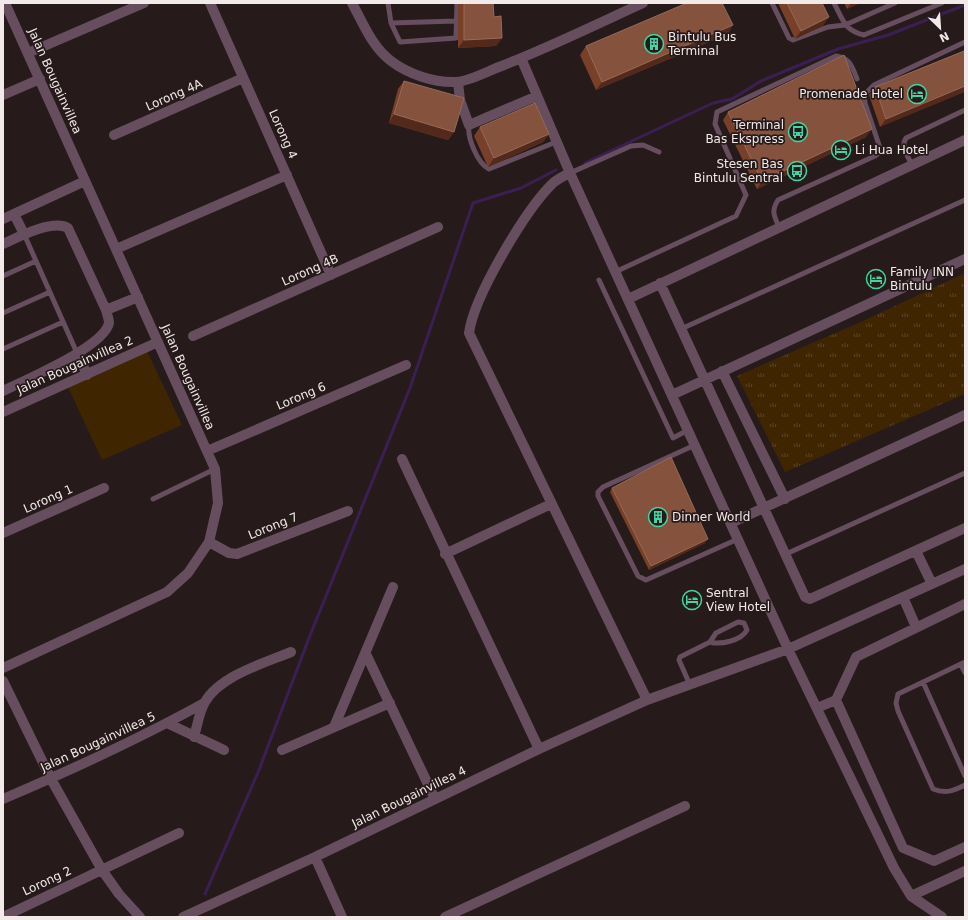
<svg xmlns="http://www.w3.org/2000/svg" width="968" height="920" viewBox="0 0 968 920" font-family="'DejaVu Sans',sans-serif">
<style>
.grass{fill:url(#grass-tufts)}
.park{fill:#3f2600}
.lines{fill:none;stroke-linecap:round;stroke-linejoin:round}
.stream{stroke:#3c1f52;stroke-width:3}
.service{stroke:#674e5e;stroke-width:5}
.minor{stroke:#674e5e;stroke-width:10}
.wall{fill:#784029}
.shaded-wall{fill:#52291b}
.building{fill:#85523e;stroke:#966a59}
.labels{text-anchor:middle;stroke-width:3.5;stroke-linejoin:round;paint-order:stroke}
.poi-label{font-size:12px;fill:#f2e9e9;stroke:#271a1b;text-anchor:start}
.street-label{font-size:12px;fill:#f2e9e9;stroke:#271a1b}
</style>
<defs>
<pattern id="grass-tufts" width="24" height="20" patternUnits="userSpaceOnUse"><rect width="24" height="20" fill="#3f2600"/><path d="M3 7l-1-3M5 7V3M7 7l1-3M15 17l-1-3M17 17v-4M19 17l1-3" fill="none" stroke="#5b4625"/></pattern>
</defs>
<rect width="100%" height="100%" fill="#271a1b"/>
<path class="grass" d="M 965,273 L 965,394 L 785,472 L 737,376 L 863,321 Z"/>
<path class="park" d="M 147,351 L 182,425 L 102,460 L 68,387 Z"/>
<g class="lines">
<path class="stream" d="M 585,163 L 713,103 L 732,99 L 761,81 L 838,49 L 888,35 L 965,5
M 205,894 L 259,770 L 309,638 L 410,388 L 473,203 L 521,188 L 556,170"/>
<path class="service" d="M 388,3 L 391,23 L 400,42 L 456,38 L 457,3
M 772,3 L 789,38 L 793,40 L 828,27 L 845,25 L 895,3
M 834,3 C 843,20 844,30 864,35 L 942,3
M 391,23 L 456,21
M 469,125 C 467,137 477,163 489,169 L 556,142
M 912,165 C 908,156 900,147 906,138 L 965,110
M 570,173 L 631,146 L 643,145 L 659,152
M 779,227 C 774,216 771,211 778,200 L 875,156 L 881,151 L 865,103 L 864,95 L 874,85 L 965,42
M 24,234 L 77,353
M 615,272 L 736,216 L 746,195 L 715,124 L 717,112 L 836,56 C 850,58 852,66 857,79
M 3,276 L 36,261
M 599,280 L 673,438 L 688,430
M 3,313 L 50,292
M 681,329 L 965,200
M 3,349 L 63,322
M 695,445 L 603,487 L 598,492 L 598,496 L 638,576 L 646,580 L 738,539
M 153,499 L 215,469
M 786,554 L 965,473
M 965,662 L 898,694 L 896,703 L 898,711 L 933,789 C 946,794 953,791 965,785
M 961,665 L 965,673
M 923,682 L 965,776
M 690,685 L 679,660 L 680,657 L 710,642 L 716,633 L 738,622 L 744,623 L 747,630 C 741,641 720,645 710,642"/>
<path class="minor" d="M 210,3 L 331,275
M 352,3 C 363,23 372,47 391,61 C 408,74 434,83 456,82 C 470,81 486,72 499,67 C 548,48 595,25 643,3
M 28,53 L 144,3
M 521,58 L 570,173 L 788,649 L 894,868 L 911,896 L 942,917
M 458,82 L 460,100 L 469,125 L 537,96
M 3,95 L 40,79
M 114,135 L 243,78
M 570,173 C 564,176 557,179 552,184 C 525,211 474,296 469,333 L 647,700
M 14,214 L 24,234
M 3,219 L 85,181
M 3,244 C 18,237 53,219 68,228 L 106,310 C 107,314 109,319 109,323 C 104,347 25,380 3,391
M 116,249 L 287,175
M 660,283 L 805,597 L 810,599 L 965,528
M 628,299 L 965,140
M 106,310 L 138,297
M 193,336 L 438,227
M 78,354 L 87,375
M 722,371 L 785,499
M 672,395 L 965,259
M 3,412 L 158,342
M 207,451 L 406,365
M 402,459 L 539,749
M 731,523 L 965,415
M 3,533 L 104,488
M 209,542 L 229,553 L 237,554 L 348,511
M 916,551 L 932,584
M 445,554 L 551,504
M 903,597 L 916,627
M 366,654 L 435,799
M 3,668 L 167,592 L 188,573 L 209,542 L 218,503 L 215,469 L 5,3
M 3,681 L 51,779 L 102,870 L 119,894 L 140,917
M 836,700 L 903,848 L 934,861 L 965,847
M 817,708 L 836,700 L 856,657 L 965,604
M 167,723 L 224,750
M 334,727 L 393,587
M 194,737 C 197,727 199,712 205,702 C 220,676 264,663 291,652
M 282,750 L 390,703
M 3,799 C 71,770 139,739 204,703
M 315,857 L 342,917
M 911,896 L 965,871
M 3,917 L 179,833
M 183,917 L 315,857 L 539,749 L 647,700 L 788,649 L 965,569
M 445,917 L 685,806"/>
</g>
<path class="wall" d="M 458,3 L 493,3 L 494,17 L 502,38 L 496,46 L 458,48 Z
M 778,3 L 822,3 L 823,26 L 795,39 Z
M 844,3 L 860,3 L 847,9 Z
M 728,34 L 596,90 L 580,55 L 586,46 Z
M 964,51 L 880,127 L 869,95 L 875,87 Z
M 404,81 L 454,132 L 448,140 L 389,123 L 398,89 Z
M 728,112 L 866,137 L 757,189 L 723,120 Z
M 480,127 L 549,134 L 543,142 L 488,167 L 474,136 Z
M 612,488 L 705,543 L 649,570 L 610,492 Z"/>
<path class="shaded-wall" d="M 851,3 L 860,3 L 847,9 Z
M 829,17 L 823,26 L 795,39 L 801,31 Z
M 733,25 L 728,34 L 596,90 L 602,82 Z
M 502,38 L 496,46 L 458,48 L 464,40 Z
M 965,86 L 965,92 L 880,127 L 886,119 Z
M 394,114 L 454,132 L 448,140 L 389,123 Z
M 872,129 L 866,137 L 757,189 L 762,181 Z
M 549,134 L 543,142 L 488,167 L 494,158 Z
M 708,539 L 705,543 L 649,570 L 651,566 Z"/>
<path class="building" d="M 464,3 L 493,3 L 494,17 L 501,16 L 502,38 L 464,40 Z
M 687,3 L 722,3 L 733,25 L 602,82 L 586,46 Z
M 787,3 L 822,3 L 829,17 L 801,31 Z
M 964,51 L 965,53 L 965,86 L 886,119 L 875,87 Z
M 844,55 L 872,129 L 762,181 L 728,112 Z
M 404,81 L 464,98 L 454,132 L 394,114 Z
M 535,103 L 549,134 L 494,158 L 480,127 Z
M 671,457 L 708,539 L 651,566 L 612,488 Z"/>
<defs>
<symbol id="building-ring" viewBox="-11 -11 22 22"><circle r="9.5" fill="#271a1b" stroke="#42d4a1" stroke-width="1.5"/><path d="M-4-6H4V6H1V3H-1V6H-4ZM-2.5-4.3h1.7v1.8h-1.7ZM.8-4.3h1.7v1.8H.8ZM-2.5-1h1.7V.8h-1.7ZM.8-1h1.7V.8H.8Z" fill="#42d4a1"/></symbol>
<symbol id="hotel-ring" viewBox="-11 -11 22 22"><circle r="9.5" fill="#271a1b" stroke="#42d4a1" stroke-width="1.5"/><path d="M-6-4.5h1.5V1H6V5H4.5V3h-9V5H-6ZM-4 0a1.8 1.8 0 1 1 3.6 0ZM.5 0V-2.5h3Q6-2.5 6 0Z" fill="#42d4a1"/></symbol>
<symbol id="bus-ring" viewBox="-11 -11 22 22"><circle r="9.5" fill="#271a1b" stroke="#42d4a1" stroke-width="1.5"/><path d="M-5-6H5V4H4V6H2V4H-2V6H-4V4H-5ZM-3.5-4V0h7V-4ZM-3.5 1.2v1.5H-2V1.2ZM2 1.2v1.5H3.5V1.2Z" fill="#42d4a1"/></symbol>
</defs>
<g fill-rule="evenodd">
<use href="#building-ring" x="643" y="33" width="22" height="22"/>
<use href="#hotel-ring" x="906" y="83" width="22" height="22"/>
<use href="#bus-ring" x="787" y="121" width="22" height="22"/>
<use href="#hotel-ring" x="830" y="139" width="22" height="22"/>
<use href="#bus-ring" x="786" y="160" width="22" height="22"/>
<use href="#hotel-ring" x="865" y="268" width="22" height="22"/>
<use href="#building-ring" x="647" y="506" width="22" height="22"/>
<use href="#hotel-ring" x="681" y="589" width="22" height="22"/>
</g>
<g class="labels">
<g class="poi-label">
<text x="668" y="41">Bintulu Bus<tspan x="668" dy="14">Terminal</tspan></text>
<text x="903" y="98" text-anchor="end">Promenade Hotel</text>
<text x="784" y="129" text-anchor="end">Terminal<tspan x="784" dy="14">Bas Ekspress</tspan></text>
<text x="855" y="154">Li Hua Hotel</text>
<text x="783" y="168" text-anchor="end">Stesen Bas<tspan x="783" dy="14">Bintulu Sentral</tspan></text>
<text x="890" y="276">Family INN<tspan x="890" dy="14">Bintulu</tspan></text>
<text x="672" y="521">Dinner World</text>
<text x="706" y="597">Sentral<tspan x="706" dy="14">View Hotel</tspan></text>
</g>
<g class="street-label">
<text transform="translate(55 81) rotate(66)" y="4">Jalan Bougainvillea</text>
<text transform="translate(174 95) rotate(-24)" y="4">Lorong 4A</text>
<text transform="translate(283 134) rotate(66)" y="4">Lorong 4</text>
<text transform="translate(310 270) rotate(-24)" y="4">Lorong 4B</text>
<text transform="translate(75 365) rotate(-24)" y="4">Jalan Bougainvillea 2</text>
<text transform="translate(188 377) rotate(66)" y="4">Jalan Bougainvillea</text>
<text transform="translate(301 396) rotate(-23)" y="4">Lorong 6</text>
<text transform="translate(48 499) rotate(-24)" y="4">Lorong 1</text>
<text transform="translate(273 526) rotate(-22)" y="4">Lorong 7</text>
<text transform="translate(98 742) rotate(-25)" y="4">Jalan Bougainvillea 5</text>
<text transform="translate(409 797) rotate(-26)" y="4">Jalan Bougainvillea 4</text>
<text transform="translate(47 881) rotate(-25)" y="4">Lorong 2</text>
</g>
</g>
<rect width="968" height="920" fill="none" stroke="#f2e9e9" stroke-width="8"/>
<g transform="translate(940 28) rotate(155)" stroke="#271a1b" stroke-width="3" paint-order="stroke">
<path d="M0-3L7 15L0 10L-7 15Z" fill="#f2e9e9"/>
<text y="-6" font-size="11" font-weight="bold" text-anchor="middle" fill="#f2e9e9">N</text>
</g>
</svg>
